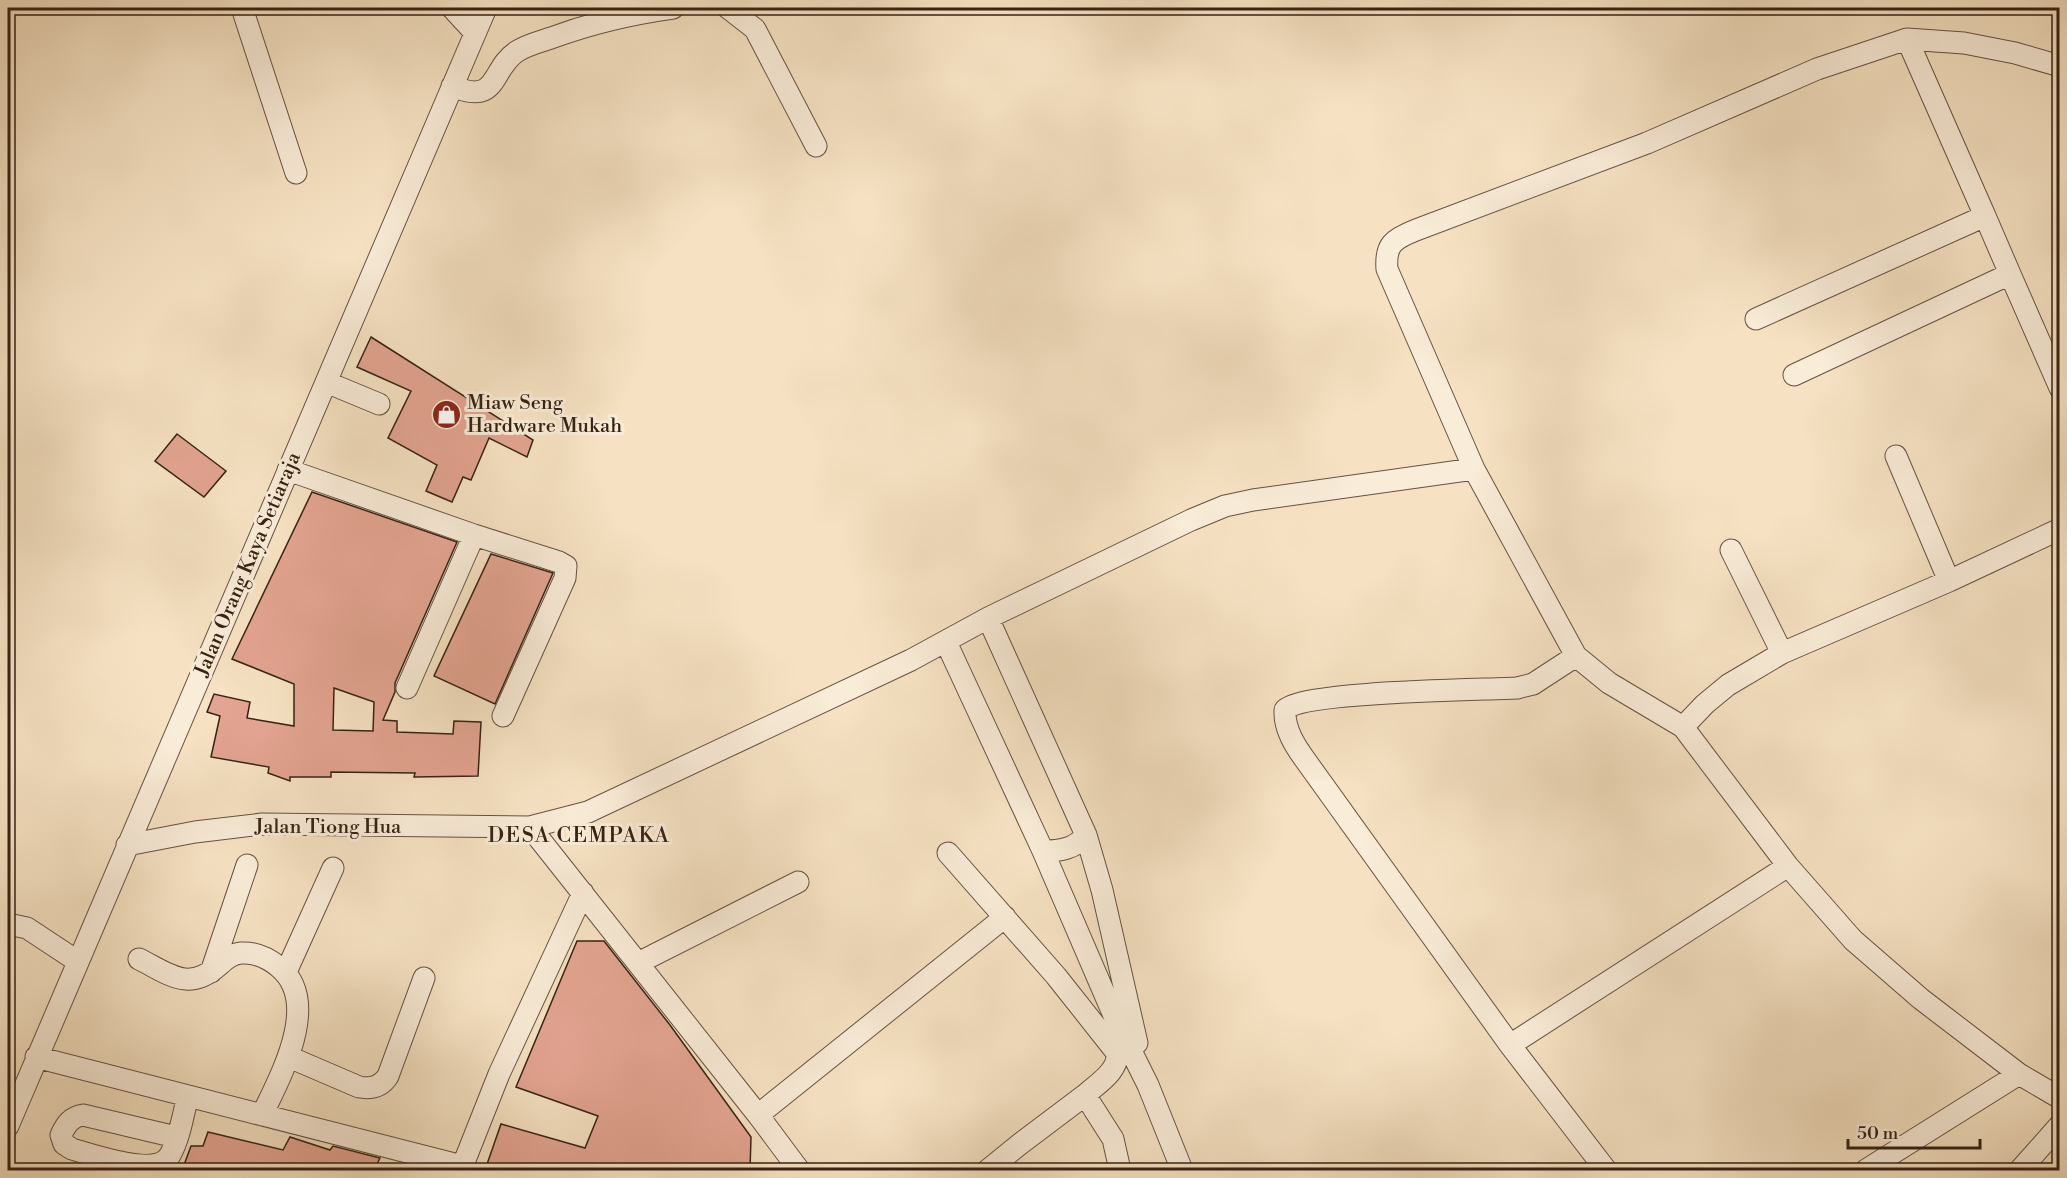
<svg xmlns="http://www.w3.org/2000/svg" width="2067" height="1178" viewBox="0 0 2067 1178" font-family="'Libre Bodoni',serif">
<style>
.building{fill:#e3a491;stroke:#362214;stroke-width:1.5;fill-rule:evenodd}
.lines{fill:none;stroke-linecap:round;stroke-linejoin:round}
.minor-casing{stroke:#665240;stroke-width:23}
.minor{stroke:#f9ecd8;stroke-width:21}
.labels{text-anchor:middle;stroke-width:6;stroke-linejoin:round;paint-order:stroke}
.poi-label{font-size:20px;fill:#362214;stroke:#f9ecd8;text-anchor:start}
.street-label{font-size:20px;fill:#362214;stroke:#f9ecd8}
.neighbourhood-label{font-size:21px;letter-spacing:1.5px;fill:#362214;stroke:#f9ecd8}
</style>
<rect width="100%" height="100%" fill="#f6e2c3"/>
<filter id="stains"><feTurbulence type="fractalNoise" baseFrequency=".00333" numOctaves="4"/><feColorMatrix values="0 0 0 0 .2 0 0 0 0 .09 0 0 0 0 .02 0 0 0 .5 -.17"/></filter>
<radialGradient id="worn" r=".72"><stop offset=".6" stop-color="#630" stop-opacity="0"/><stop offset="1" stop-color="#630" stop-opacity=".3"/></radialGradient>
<path class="building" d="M 371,337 L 533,440 L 527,457 L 489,438 L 471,480 L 463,477 L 452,502 L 426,491 L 437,465 L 388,438 L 411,391 L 357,367 Z
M 177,434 L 226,471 L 204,497 L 155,461 Z
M 312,492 L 457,542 L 395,683 L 395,692 L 383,720 L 397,721 L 397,732 L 453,734 L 454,721 L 481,722 L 478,776 L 414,777 L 415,773 L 331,772 L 331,777 L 290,777 L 290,781 L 268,773 L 269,767 L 211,757 L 220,716 L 207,712 L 214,694 L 250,702 L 247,718 L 294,726 L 294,684 L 232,659 ZM 334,688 L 374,702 L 373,731 L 333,730 Z
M 491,554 L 553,573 L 495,704 L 434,676 Z
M 577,941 L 604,941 L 670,1025 L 751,1137 L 750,1170 L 485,1170 L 501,1124 L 585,1148 L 598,1116 L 516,1087 Z
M 208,1132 L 283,1150 L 290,1137 L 330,1150 L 333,1146 L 380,1158 L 374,1170 L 199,1170 L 200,1168 L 184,1165 L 191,1146 L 203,1146 Z"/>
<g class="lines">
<defs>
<path id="minor" d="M 242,8 L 296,173
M 452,8 L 475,33
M 728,8 L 755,29 L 816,146
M 1907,39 L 1964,43 L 2015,53 L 2060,66
M 452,86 C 499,106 490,70 516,52 C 526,45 539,42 551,38 C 591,23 630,14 673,8
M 2010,274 L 2060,388
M 1794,375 L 2010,274 L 1985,216
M 326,382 L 379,404
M 1896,456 L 1949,581
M 1474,469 L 1387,269 C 1385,245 1393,239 1416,230 L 1647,143 L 1817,69 L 1907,39 L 1985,216 L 1756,319
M 288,470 L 474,535 L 559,562 L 566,566 L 565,578 L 503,716
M 1731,550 L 1782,653
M 988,618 L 1086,835 L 1102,890 L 1137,1043
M 946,642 L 1043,851 L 1118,1025 L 1148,1085 L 1182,1170
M 1576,656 L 1533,684 L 1517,688 C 1480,690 1304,691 1285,710 C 1284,729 1295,746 1306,761 L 1510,1045 L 1606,1170
M 407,688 L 474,535
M 1683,727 L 1788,866 L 1853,940 L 1921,999 L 2019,1074 L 2060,1098
M 127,845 L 195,832 L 262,824 L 530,827
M 1043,851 C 1060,851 1075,849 1086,835
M 948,853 L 1056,976 L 1117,1053 C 1119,1071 1097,1084 1085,1095
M 8,924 L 27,928 L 77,961
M 139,959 C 169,974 188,992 218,966 C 225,960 231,954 241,953 C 255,952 268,958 279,967 C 322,1002 280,1077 262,1115
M 638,963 L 798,882
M 211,972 L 247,865
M 286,972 L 333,868
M 1510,1045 L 1788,866
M 36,1057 L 462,1166
M 289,1057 L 359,1087 C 371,1089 381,1087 388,1076 L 424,978
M 758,1115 L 1005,917
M 8,1126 L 486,8
M 176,1137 L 83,1115 C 71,1117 66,1124 61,1135 L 64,1144 L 72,1149 C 93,1155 157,1178 170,1155 C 180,1138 183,1114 188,1096
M 461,1170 L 499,1074 L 583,893
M 799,1170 L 758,1115 L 530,827 L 588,812 L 911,660 L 988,618 L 1191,520 L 1225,506 L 1253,500 L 1474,469 L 1576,656 L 1609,683 L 1683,727 L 1705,704 L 1728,685 L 1782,653 L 1949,581 L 2060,529
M 988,1170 L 1020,1144 L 1085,1095 L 1113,1139 L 1120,1170
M 1866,1170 L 2019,1074
M 2020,1170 L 2060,1125"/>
</defs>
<use href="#minor" class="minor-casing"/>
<use href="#minor" class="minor"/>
</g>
<defs>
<symbol id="shop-disc" viewBox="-11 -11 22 22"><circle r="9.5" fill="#8f2418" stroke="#f9ecd8"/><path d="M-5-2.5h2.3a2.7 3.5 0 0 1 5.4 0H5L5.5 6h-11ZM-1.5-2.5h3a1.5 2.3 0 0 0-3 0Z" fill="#fff"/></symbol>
</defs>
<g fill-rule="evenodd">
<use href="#shop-disc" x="430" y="398" width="33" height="33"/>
</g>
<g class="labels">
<g class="poi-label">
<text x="467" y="409">Miaw Seng<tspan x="467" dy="23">Hardware Mukah</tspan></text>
</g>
<g class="street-label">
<text transform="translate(247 564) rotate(-67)" y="7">Jalan Orang Kaya Setiaraja</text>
<text x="328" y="833">Jalan Tiong Hua</text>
</g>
<g class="neighbourhood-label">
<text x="579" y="842">DESA CEMPAKA</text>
</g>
</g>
<rect width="2067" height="1178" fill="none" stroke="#f6e2c3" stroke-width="30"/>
<rect x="9" y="9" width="2049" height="1160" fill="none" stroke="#362214" stroke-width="3"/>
<rect x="15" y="15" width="2037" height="1148" fill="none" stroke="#362214" stroke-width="1.5"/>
<path d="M1848 1139v9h132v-9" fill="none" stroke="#362214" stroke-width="3"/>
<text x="1857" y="1139" font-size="18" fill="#362214" stroke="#f9ecd8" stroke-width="4.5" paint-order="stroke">50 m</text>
<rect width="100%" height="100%" filter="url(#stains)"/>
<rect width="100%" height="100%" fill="url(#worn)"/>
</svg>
